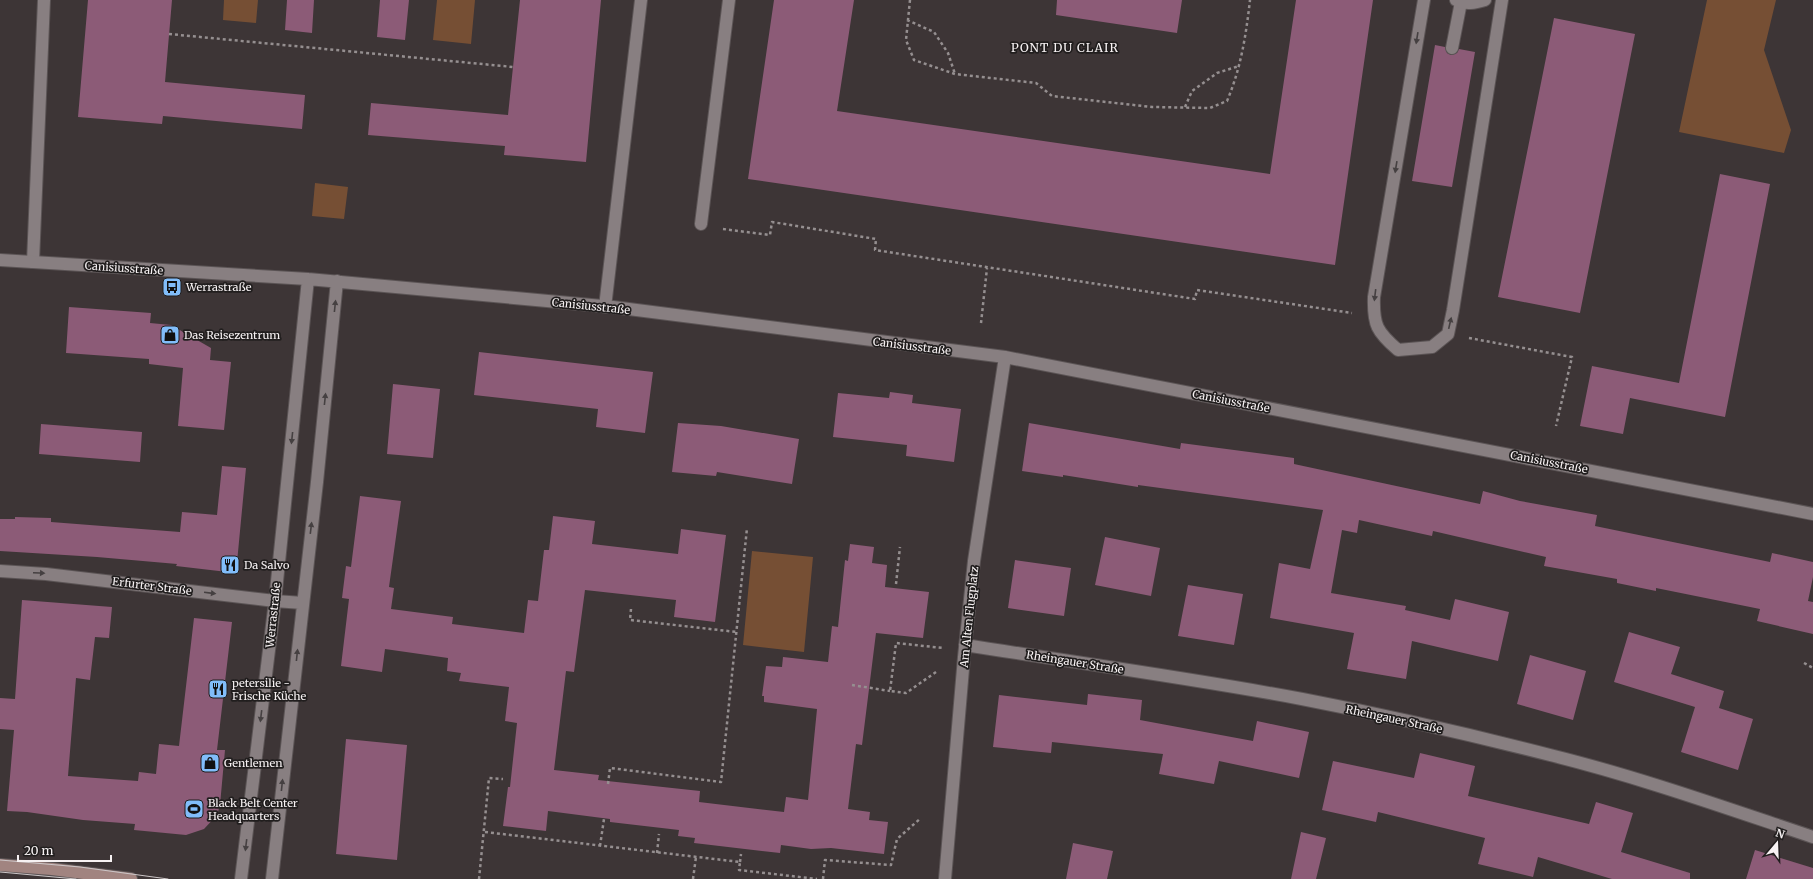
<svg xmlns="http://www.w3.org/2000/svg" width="1813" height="879" viewBox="0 0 1813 879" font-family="Merriweather,serif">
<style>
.green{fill:#764f34}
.building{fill:#8c5b77}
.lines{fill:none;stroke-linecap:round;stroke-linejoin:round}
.service-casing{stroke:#5b5455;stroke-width:14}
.minor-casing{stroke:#5b5455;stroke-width:14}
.secondary-casing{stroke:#5b5455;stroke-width:14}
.path{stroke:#958f90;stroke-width:2.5;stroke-dasharray:3 3;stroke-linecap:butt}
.service{stroke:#887f81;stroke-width:12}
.minor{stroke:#887f81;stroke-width:12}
.secondary{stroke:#a18480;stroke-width:12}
.tram{stroke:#ccc6c7;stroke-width:1}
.oneway{fill:#454041}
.labels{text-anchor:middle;stroke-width:3.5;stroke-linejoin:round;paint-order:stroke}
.street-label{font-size:11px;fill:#f7f2f3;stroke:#211e1e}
.poi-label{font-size:11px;fill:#f7f2f3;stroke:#211e1e;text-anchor:start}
.neighbourhood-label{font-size:12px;letter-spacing:1px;fill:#f7f2f3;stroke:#211e1e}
</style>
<rect width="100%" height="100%" fill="#3d3536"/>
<path class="green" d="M 224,0 L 258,0 L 256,23 L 223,20 Z
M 437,0 L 475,0 L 471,44 L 433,40 Z
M 1707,0 L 1776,0 L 1764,50 L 1791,130 L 1784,153 L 1679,132 Z
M 315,183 L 348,187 L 344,219 L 312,216 Z
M 752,551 L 813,557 L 804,652 L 743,645 Z"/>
<path class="building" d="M 88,0 L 172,0 L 165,82 L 305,95 L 302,129 L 163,116 L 162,124 L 78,117 Z
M 287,0 L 314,0 L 312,33 L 285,30 Z
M 380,0 L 409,0 L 405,40 L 377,37 Z
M 520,0 L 601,0 L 586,162 L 504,155 L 505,146 L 368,135 L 371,103 L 508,115 Z
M 774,0 L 854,0 L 837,111 L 1270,174 L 1296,0 L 1373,0 L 1335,265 L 748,179 Z
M 1057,0 L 1182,0 L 1177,33 L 1056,15 Z
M 1554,18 L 1635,34 L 1580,313 L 1498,297 Z
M 1435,45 L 1445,47 L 1447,53 L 1451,55 L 1457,53 L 1459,49 L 1475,52 L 1452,187 L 1412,181 Z
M 1720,174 L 1770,184 L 1725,417 L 1630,398 L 1623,434 L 1580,426 L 1592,366 L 1679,383 Z
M 69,307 L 151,313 L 150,323 L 171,325 L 211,348 L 210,360 L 231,362 L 224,430 L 178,426 L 183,368 L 149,364 L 149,359 L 66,353 Z
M 479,352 L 653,372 L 645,433 L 596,427 L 598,409 L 474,395 Z
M 393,384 L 440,389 L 433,458 L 387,454 Z
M 890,392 L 913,395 L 912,403 L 961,409 L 954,462 L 906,456 L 907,445 L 833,437 L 838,393 L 889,398 Z
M 678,423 L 721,426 L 799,439 L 792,484 L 717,472 L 716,476 L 672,472 Z
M 1029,423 L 1180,449 L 1181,443 L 1294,458 L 1294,464 L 1480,504 L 1483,491 L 1520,501 L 1597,515 L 1595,526 L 1770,562 L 1772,553 L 1813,562 L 1813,577 L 1808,601 L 1813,602 L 1813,634 L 1757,621 L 1760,609 L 1656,588 L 1656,591 L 1617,583 L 1617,579 L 1544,566 L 1546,557 L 1433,531 L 1432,536 L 1359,520 L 1357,533 L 1342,530 L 1331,593 L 1406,606 L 1405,610 L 1450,620 L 1455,599 L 1509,612 L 1498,661 L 1412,641 L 1406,679 L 1347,669 L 1354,633 L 1270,618 L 1279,563 L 1310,569 L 1323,510 L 1138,485 L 1138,487 L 1063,475 L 1063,477 L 1022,471 Z
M 41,424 L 142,432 L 140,462 L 39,454 Z
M 222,466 L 246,468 L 236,573 L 176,566 L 177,564 L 97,557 L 0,551 L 0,519 L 15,519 L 15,517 L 51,518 L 51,522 L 180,532 L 182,512 L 217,515 Z
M 360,496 L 401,501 L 389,587 L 394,588 L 391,609 L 453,617 L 452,624 L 524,633 L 528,600 L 538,601 L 544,550 L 549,550 L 553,516 L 595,521 L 592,544 L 678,554 L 681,529 L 726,535 L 715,622 L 674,617 L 676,600 L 585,590 L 574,672 L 566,671 L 554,770 L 599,775 L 598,780 L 700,791 L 699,802 L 784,812 L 786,797 L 808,800 L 817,709 L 764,702 L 764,696 L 762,696 L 766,666 L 782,667 L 783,657 L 828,662 L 832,626 L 838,627 L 845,560 L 848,561 L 850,544 L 874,547 L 872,563 L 887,565 L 885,587 L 929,592 L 923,638 L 876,633 L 862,745 L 856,744 L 848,809 L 870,812 L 869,820 L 888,822 L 884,854 L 831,848 L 811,849 L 781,845 L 780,853 L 694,843 L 695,838 L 678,836 L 679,830 L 610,822 L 610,819 L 548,811 L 546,831 L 503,826 L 508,787 L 510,787 L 517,723 L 505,721 L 509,687 L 459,681 L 461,673 L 447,671 L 448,658 L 385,649 L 382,672 L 341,666 L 349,599 L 342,598 L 346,566 L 351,567 Z
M 1105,537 L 1160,548 L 1151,596 L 1095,585 Z
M 1015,560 L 1071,568 L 1064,616 L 1008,608 Z
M 1188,585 L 1243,594 L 1234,645 L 1178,636 Z
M 22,600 L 112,607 L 109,638 L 95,637 L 90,680 L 76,678 L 68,776 L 138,781 L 139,772 L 156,774 L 159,744 L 179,746 L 194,618 L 232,622 L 217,750 L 225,750 L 220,805 L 217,815 L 204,829 L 186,835 L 134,830 L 135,824 L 83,820 L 27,812 L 7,811 L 14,730 L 0,729 L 0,698 L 15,699 Z
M 1629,632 L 1680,647 L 1671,674 L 1724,691 L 1719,708 L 1753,719 L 1738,770 L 1681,752 L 1695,707 L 1614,682 Z
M 1530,655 L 1586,671 L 1573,720 L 1517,704 Z
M 1088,694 L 1142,700 L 1140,720 L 1253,741 L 1257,721 L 1309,732 L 1299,778 L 1219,761 L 1214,784 L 1159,774 L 1163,754 L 1052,742 L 1051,753 L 993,747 L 999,695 L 1087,705 Z
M 346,739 L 407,745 L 397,860 L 336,854 Z
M 1420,753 L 1475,766 L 1468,796 L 1589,824 L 1596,802 L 1633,813 L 1621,852 L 1690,873 L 1690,879 L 1612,879 L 1538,857 L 1533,877 L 1478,864 L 1485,838 L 1378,812 L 1376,822 L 1322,810 L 1333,761 L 1414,778 Z
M 1301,832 L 1326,838 L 1316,879 L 1291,879 Z
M 1073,843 L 1113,851 L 1107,879 L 1066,879 Z
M 1755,850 L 1813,868 L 1813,879 L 1746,879 Z"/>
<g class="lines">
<defs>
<path id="service" d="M 1452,48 L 1461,2
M 701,224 L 729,0
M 33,262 L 44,0
M 605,307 L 641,0"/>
<path id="minor" d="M 1424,0 L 1374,297 C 1373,325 1377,332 1398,350 L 1432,347 L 1448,334 L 1453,310 L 1502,0
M 1456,0 C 1466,5 1475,3 1485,0
M 0,260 L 308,279 L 613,307 L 1005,357 L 1813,514
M 0,571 L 46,574 L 275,601 L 303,603
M 965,645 C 1078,663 1191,678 1302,699 C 1385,715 1468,734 1550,755 C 1639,777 1726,808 1813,837
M 241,879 L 275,601 L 308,279
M 272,879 L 317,482 L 337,281
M 945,879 L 964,657 L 974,561 L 1005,357"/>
<path id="secondary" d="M 0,865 L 52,869 L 131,879"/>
</defs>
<use href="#service" class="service-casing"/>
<use href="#minor" class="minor-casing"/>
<use href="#secondary" class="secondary-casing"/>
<path class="path" d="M 910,0 L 906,40 L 914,60 L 955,74 L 1036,83 L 1052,96 L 1152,107 L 1210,108 L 1227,101 C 1241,68 1246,35 1250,0
M 907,20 L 934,32 L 948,53 L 955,74
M 169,34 L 513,67
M 1185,107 L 1192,91 L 1217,73 L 1239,66
M 723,229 L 770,235 L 772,222 L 876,239 L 875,250 L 1195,299 L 1197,290 L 1352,313
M 981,323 L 987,268
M 1469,338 L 1572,357 L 1556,426
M 896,584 L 900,547
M 631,609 L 630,620 L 737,632
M 1804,663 L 1813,668
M 936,672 L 906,693 L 890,691 L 896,643 L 943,648
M 852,685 L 890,691
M 608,784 L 610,768 L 721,782 L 747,528
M 485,832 L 740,862 L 739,870 L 817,879
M 600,846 L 604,819
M 657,853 L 659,834
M 740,862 L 741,854
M 479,879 L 489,778 L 503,779
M 693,879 L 696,857
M 823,879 L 825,860 L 891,865 L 897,839 L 921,818"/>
<use href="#service" class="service"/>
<use href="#minor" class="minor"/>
<use href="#secondary" class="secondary"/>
<path class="tram" d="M 0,860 L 80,867 L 168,879
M 0,872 L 76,879"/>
</g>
<defs><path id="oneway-solid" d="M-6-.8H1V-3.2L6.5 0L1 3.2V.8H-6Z"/></defs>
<g class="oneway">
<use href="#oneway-solid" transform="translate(1417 38) rotate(99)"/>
<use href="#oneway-solid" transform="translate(1396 167) rotate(99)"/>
<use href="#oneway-solid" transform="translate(1375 295) rotate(97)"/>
<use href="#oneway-solid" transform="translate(335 306) rotate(-84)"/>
<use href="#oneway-solid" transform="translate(1450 323) rotate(-77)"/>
<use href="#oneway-solid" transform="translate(325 399) rotate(-84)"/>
<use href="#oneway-solid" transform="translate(292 438) rotate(96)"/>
<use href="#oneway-solid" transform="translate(311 528) rotate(-83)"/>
<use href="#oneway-solid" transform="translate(39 573) rotate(3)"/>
<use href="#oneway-solid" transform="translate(210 593) rotate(7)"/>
<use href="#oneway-solid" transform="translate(297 655) rotate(-84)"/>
<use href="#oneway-solid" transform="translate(261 716) rotate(97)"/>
<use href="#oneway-solid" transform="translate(282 785) rotate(-84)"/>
<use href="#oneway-solid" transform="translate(246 845) rotate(97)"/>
</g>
<defs>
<symbol id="bus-square" viewBox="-11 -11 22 22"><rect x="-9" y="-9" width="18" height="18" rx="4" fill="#81bdfa" stroke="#211e1e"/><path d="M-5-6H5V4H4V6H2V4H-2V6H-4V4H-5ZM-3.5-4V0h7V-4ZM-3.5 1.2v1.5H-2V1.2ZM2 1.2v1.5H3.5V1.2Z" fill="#111"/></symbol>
<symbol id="shop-square" viewBox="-11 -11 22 22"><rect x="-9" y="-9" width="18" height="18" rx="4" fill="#81bdfa" stroke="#211e1e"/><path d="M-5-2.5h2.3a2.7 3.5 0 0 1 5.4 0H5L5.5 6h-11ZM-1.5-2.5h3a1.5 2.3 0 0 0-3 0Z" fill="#111"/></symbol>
<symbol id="restaurant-square" viewBox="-11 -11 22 22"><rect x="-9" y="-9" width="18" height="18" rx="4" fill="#81bdfa" stroke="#211e1e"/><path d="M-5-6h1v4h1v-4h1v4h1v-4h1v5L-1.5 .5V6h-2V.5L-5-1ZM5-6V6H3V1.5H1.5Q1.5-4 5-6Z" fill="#111"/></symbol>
<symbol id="stadium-square" viewBox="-11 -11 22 22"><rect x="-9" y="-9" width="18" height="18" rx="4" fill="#81bdfa" stroke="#211e1e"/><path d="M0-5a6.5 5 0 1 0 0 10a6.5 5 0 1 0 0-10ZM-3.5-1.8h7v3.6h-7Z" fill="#111"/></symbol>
</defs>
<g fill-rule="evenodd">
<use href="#bus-square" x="161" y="276" width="22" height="22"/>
<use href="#shop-square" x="159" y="324" width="22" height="22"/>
<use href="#restaurant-square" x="219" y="554" width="22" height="22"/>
<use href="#restaurant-square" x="207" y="678" width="22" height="22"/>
<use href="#shop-square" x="199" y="752" width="22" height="22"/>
<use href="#stadium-square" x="183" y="798" width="22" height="22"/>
</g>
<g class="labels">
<g class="street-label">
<text transform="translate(124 268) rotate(4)" y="4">Canisiusstraße</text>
<text transform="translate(591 306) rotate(6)" y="4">Canisiusstraße</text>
<text transform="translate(912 346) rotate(7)" y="4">Canisiusstraße</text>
<text transform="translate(1231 401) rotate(11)" y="4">Canisiusstraße</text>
<text transform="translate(1549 462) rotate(11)" y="4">Canisiusstraße</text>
<text transform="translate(152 586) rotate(7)" y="4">Erfurter Straße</text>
<text transform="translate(273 615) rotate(-84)" y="4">Werrastraße</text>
<text transform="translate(969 617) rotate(-84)" y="4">Am Alten Flugplatz</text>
<text transform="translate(1075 662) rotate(9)" y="4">Rheingauer Straße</text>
<text transform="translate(1394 719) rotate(12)" y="4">Rheingauer Straße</text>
</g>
<g class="poi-label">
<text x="186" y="291">Werrastraße</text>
<text x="184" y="339">Das Reisezentrum</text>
<text x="244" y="569">Da Salvo</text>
<text x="232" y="687">petersilie -<tspan x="232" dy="13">Frische Küche</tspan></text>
<text x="224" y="767">Gentlemen</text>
<text x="208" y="807">Black Belt Center<tspan x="208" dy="13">Headquarters</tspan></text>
</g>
<g class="neighbourhood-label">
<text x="1065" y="52">PONT DU CLAIR</text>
</g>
</g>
<g transform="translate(1777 843) rotate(19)" stroke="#211e1e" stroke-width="3" paint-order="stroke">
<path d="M0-3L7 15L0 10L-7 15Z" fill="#f7f2f3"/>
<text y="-6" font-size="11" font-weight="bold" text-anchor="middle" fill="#f7f2f3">N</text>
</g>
<path d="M18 855v6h93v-6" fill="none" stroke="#f7f2f3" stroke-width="2"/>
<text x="24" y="855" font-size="12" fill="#f7f2f3" stroke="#211e1e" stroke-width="3" paint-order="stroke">20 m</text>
</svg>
